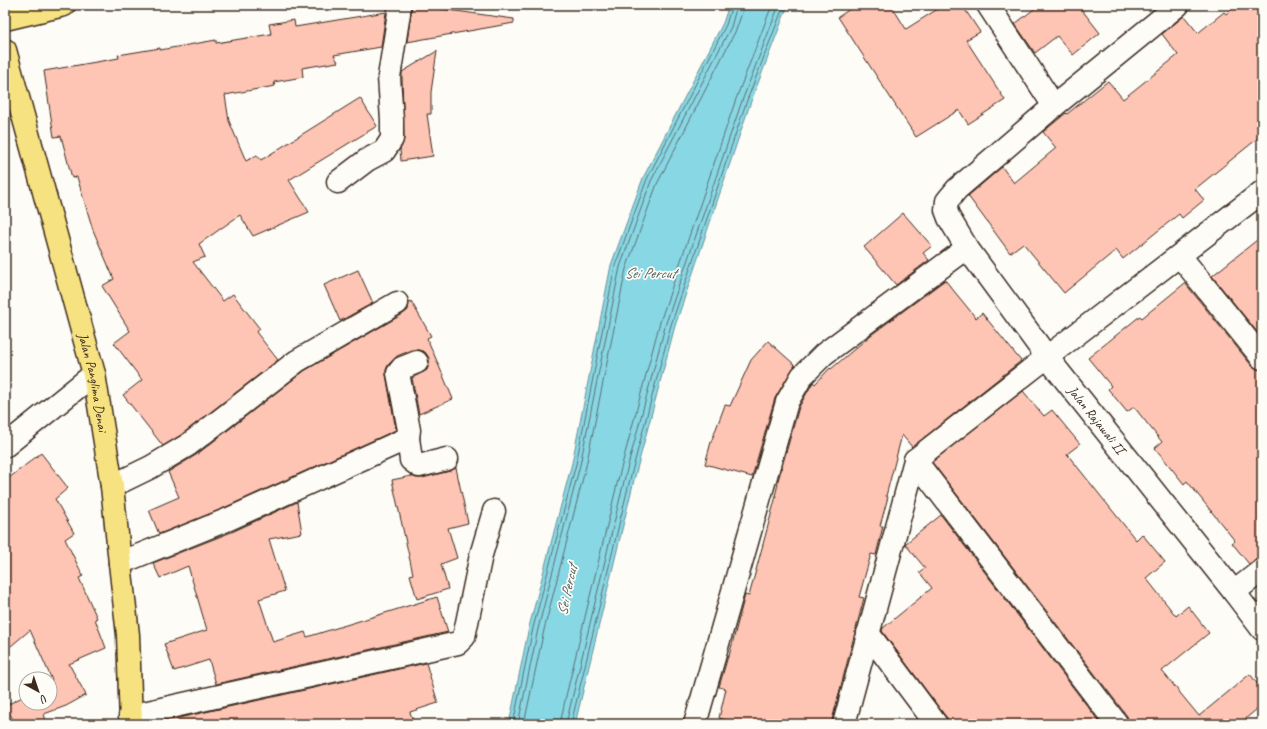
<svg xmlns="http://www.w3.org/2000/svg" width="1267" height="729" viewBox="0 0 1267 729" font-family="Caveat,sans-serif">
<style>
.water{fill:#88d7e5;stroke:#699295}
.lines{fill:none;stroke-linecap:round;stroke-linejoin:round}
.shore{stroke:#5a6f6e;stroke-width:1}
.building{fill:#fec4b4;stroke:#3b2a1e}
.minor-casing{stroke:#3b2a1e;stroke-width:25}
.major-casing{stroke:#3b2a1e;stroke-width:25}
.minor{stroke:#fdfcf7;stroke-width:22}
.major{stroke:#f7e281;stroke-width:22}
.labels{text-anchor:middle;stroke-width:3.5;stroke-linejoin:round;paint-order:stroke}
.street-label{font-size:14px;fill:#3b2a1e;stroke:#fdfcf7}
.water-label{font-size:15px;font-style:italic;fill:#525e5a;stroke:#fdfcf7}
</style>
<rect width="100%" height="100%" fill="#fdfcf7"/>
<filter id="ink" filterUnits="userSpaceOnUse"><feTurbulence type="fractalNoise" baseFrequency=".025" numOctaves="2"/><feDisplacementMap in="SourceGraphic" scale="8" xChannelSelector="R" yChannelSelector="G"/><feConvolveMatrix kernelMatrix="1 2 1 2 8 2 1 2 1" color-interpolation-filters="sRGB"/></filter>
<g filter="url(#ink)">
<path class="water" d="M 729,5 L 788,5 L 750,104 L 675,326 L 634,480 L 575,724 L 509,724 L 529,627 L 572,463 L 611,265 L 643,178 L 723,23 Z"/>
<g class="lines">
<path class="shore" d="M 513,724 L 533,628 L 576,464 L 615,266 L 647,179 L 726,25 L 732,5
M 518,724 L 538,629 L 580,465 L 620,267 L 651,181 L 731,27 L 737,5
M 524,724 L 544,630 L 586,466 L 626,269 L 657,184 L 736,30 L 743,10 L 743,5
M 560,724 L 566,696 L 619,476 L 660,322 L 736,99 L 772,5
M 566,724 L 625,477 L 666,323 L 742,101 L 779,5
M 571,724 L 630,479 L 671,325 L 746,103 L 784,5"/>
</g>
<path class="building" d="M 412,5 L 514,19 L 514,23 L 407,42 Z
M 856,5 L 891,5 L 906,29 L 944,5 L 962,5 L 980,32 L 966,40 L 1005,100 L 968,124 L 959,110 L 916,137 L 838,17 Z
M 1039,5 L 1078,5 L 1100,33 L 1073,55 L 1057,36 L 1035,53 L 1015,24 Z
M 1237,5 L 1262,5 L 1262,135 L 1195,189 L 1204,200 L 1182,218 L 1179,214 L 1123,259 L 1116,250 L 1064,293 L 1023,243 L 1010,253 L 968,196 L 1002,167 L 1014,183 L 1056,148 L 1043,132 L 1066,113 L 1067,114 L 1108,81 L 1123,99 L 1178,55 L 1162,34 L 1184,16 L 1198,33 L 1224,12 L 1226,14 Z
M 386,12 L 381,47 L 334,55 L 338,62 L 302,68 L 303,77 L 274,82 L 275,86 L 225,95 L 229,121 L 246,161 L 257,155 L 261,160 L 360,98 L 377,126 L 289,180 L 309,212 L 253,236 L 240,215 L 199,244 L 205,257 L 193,262 L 223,301 L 233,294 L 260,329 L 256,332 L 278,360 L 181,435 L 163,446 L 123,395 L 142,380 L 114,343 L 130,331 L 102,286 L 114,279 L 93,230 L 77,177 L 72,178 L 61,136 L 54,137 L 44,71 L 119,58 L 118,55 L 160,48 L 160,50 L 216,40 L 216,43 L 271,34 L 269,24 L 294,20 L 295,27 Z
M 437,51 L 431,92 L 431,114 L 427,114 L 433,156 L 401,161 L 400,150 L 404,139 L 402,78 L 402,72 Z
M 903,213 L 932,246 L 923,253 L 929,260 L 896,285 L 864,247 Z
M 1262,236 L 1262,338 L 1212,276 Z
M 358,270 L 373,303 L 340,321 L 324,285 Z
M 945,280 L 976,318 L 982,313 L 1021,361 L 912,447 L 902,435 L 886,496 L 888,497 L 880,526 L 883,526 L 876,555 L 871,554 L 859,597 L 864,598 L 831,724 L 742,724 L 719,718 L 726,689 L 719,687 L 728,656 L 729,656 L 745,595 L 749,596 L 776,496 L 775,496 L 778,484 L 777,484 L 799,407 L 812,384 L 813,382 L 815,384 L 830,368 L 831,369 L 871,335 Z
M 1185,283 L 1252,366 L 1257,369 L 1262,370 L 1262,558 L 1255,560 L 1249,564 L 1232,543 L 1235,541 L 1187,481 L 1184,484 L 1155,448 L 1162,442 L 1134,407 L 1127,412 L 1108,389 L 1111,386 L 1088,358 L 1140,316 L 1142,318 Z
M 411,301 L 431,336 L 427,338 L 453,399 L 419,414 L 412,378 L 427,370 L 429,364 L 429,358 L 425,352 L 418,350 L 412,350 L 397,356 L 388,365 L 386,370 L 386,375 L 396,430 L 224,508 L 159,534 L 149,510 L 179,497 L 168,472 L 196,455 L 304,371 L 403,314 L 408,310 L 409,302 Z
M 768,341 L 795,365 L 775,398 L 752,477 L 705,464 L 711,442 L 725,405 L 730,406 L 751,360 Z
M 1023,391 L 1044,416 L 1052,410 L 1080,444 L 1067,454 L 1136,540 L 1142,534 L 1165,562 L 1146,578 L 1176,616 L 1188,606 L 1209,633 L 1162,671 L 1199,716 L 1250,674 L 1262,690 L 1262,705 L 1239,724 L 1129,724 L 1127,716 L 932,462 Z
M 41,453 L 68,488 L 55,499 L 74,533 L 65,539 L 83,576 L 79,578 L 97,618 L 95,619 L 106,648 L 69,664 L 86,695 L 66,706 L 44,714 L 47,724 L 16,724 L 5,706 L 26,695 L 26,703 L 50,703 L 50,681 L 52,680 L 30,630 L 5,651 L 5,481 Z
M 456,468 L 468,523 L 448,528 L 457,558 L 441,564 L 448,589 L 417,599 L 410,575 L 413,574 L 392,480 L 411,476 L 416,478 L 422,478 L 450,471 Z
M 297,502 L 302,533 L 269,539 L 285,591 L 259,599 L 273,642 L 305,632 L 307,637 L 437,597 L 448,632 L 216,684 L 209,660 L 174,671 L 164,644 L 207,630 L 188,566 L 160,578 L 153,563 L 234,531 Z
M 941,515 L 1101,724 L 952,724 L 943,713 L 882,631 L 883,628 L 932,588 L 919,572 L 925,568 L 905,544 Z
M 426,663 L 438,703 L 410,712 L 414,724 L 294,724 L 293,718 L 267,724 L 166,724 L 165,721 Z"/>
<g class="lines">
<defs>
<g id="minor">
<path d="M 988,5 L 1054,106"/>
<path id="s1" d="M 1178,5 L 1054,106 L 957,189 L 947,201 L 946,210 L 949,218 L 967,248 L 1047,357 L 1234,592 L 1262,629"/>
<path d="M 338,182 L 367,160 L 384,151 L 392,139 L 392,120 L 389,77 L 399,13 L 399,5"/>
<path d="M 1180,256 L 1262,358"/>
<path d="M 408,438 L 409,430 L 398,373 L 402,368 L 417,362"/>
<path d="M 5,446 L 94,374"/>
<path d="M 915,460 L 1117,724"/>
<path d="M 112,486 L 151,467 L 188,445 L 297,361 L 397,303"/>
<path d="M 120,563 L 229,519 L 408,438 L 411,460 L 419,466 L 447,459"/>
<path d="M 1234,592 L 1262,570"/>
<path d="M 868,633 L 936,724"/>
<path d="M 130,716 L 458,643 L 464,637 L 481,555 L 494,511"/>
<path d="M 695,724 L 787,402 L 802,376 L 824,354 L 967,248"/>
<path d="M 844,724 L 915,460 L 1047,357 L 1262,192"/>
</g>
<g id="major">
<path d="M 5,19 L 64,5"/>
<path id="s2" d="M 5,50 L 94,374 L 112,486 L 120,563 L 128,635 L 131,724"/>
</g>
</defs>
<use href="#minor" class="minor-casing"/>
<use href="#major" class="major-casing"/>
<use href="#minor" class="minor"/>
<use href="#major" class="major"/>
</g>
</g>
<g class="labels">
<g class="street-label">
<text dy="5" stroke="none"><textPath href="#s2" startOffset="344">Jalan Panglima Denai</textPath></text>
<text dy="5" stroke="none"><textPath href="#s1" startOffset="571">Jalan Rajawali II</textPath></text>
</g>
<g class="water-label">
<text x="650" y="278">Sei Percut</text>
<text transform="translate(567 590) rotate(-78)" y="5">Sei Percut</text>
</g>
</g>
<rect width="1267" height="729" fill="none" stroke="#fdfcf7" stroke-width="20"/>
<rect x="10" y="10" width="1247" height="709" fill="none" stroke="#3b2a1e" stroke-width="1.5" filter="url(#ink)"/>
<g transform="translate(38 691) rotate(140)"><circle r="19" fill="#fdfcf7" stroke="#afa8a0"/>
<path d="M0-3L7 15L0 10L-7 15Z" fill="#3b2a1e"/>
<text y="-6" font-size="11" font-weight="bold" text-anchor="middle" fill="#3b2a1e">U</text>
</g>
</svg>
